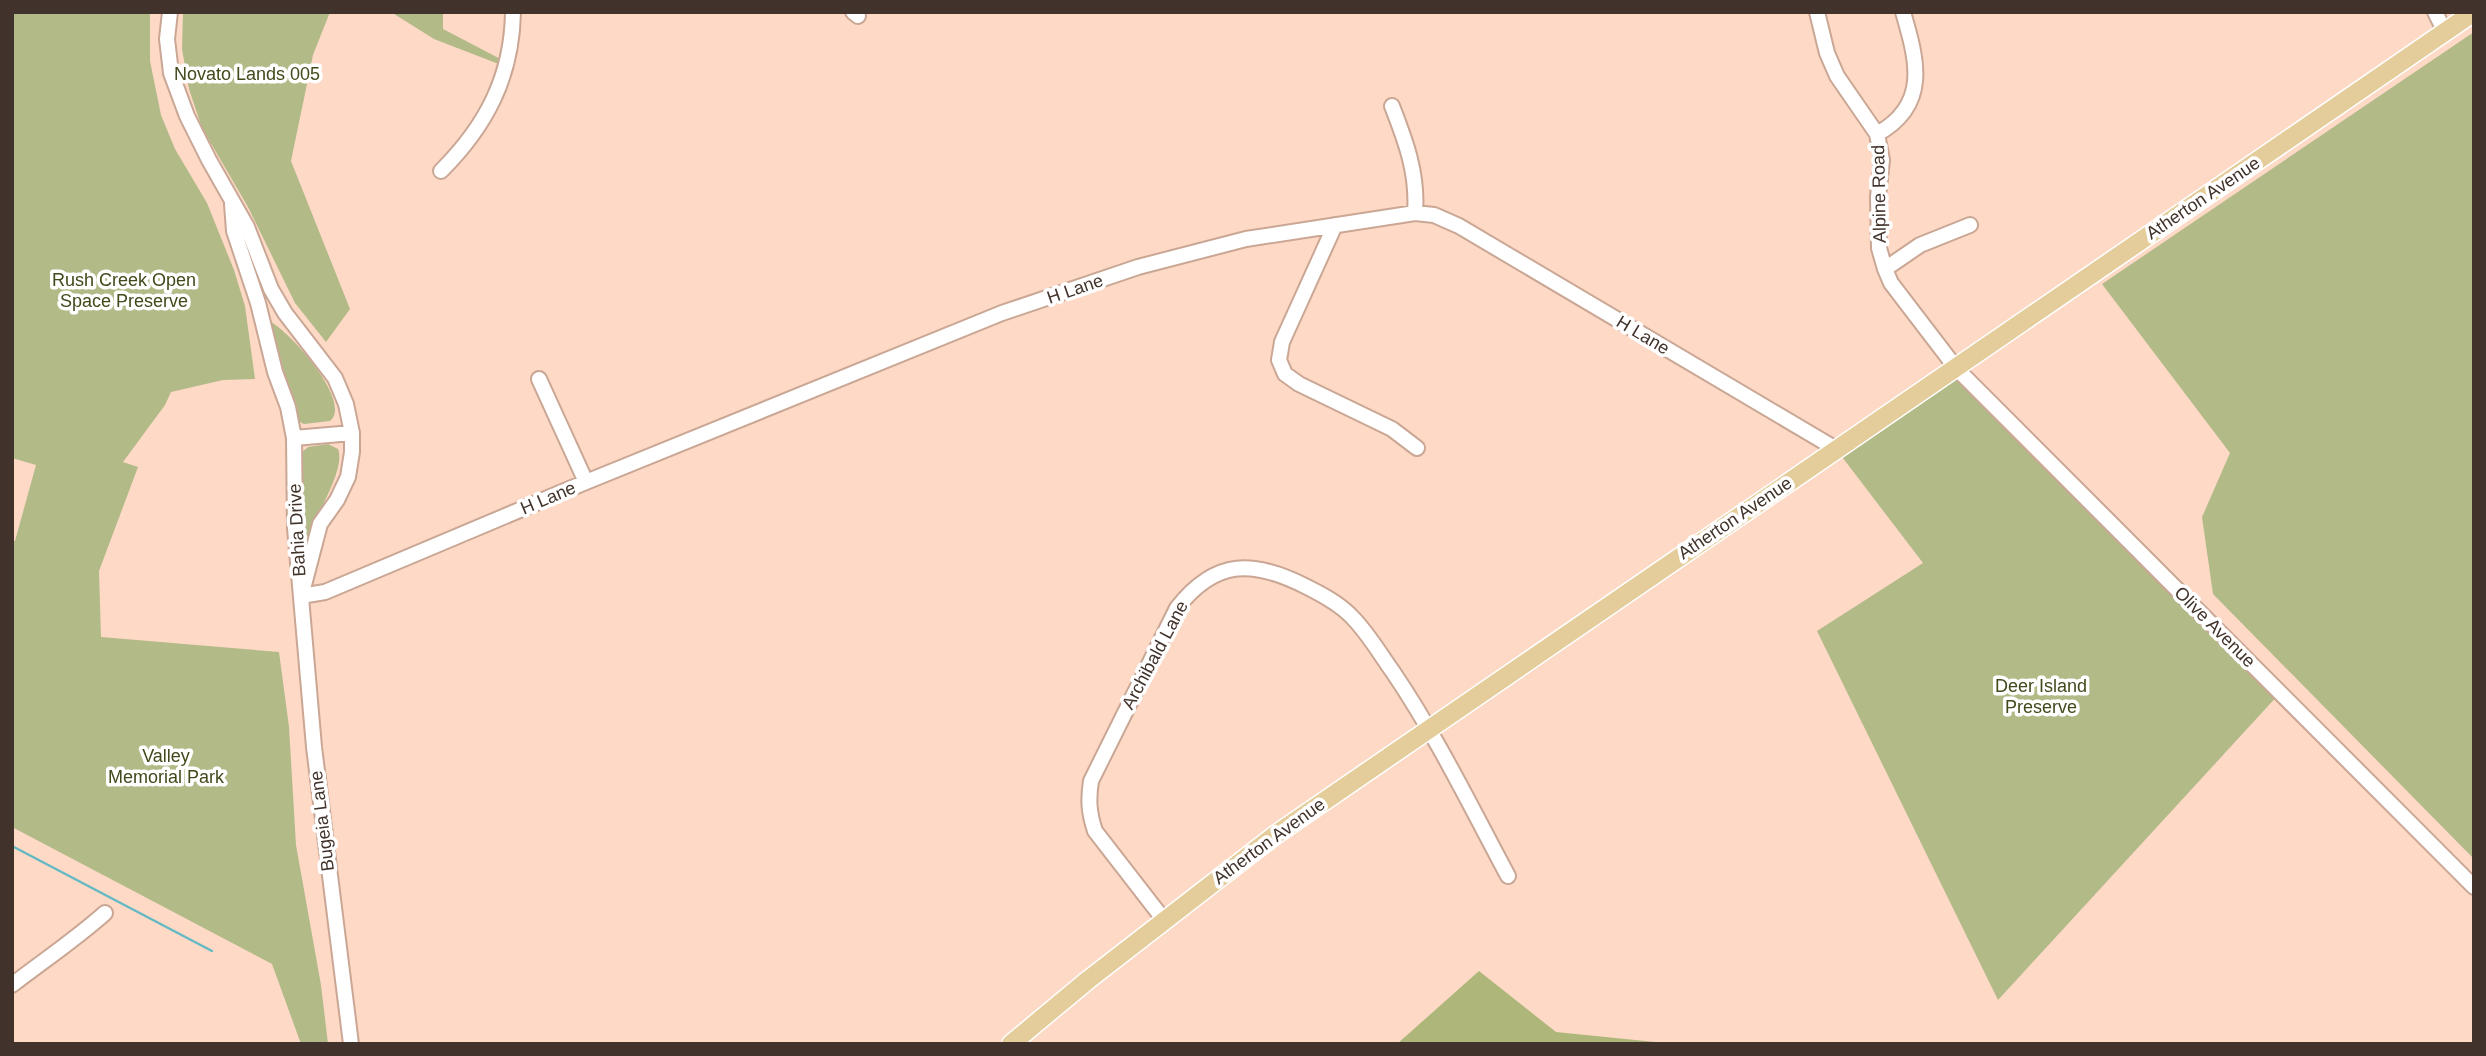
<svg xmlns="http://www.w3.org/2000/svg" width="2486" height="1056" viewBox="0 0 2486 1056" font-family="Arial,sans-serif">
<style>
.green{fill:#b2ba88}
.forest{fill:#aeb779}
.lines{fill:none;stroke-linecap:round;stroke-linejoin:round}
.stream{stroke:#64b9c3;stroke-width:2.5}
.minor-casing{stroke:#caa795;stroke-width:18}
.major-casing{stroke:#fff;stroke-width:21}
.minor{stroke:#fff;stroke-width:14}
.major{stroke:#e4cd9b;stroke-width:18}
.labels{text-anchor:middle;stroke-width:7;stroke-linejoin:round;paint-order:stroke}
.park-label{font-size:18px;fill:#44491b;stroke:#fff}
.street-label{font-size:18px;fill:#41332b;stroke:#fff}
</style>
<rect width="100%" height="100%" fill="#fdd9c6"/>
<path class="green" d="M 12,12 L 150,12 L 150,61 L 161,115 L 175,149 L 207,203 L 234,270 L 245,306 L 255,379 L 223,380 L 171,392 L 165,405 L 123,462 L 138,467 L 99,571 L 101,637 L 279,652 L 289,727 L 296,845 L 321,985 L 328,1044 L 301,1044 L 272,964 L 12,827 L 12,541 L 15,541 L 36,465 L 12,458 Z
M 183,12 L 330,12 L 313,55 L 291,161 L 350,309 L 326,342 L 295,303 L 248,207 L 202,128 L 189,89 L 182,49 Z
M 391,12 L 443,12 L 443,29 L 510,64 L 509,68 L 434,39 Z
M 2474,32 L 2474,859 L 2213,594 L 2202,517 L 2230,453 L 2102,284 Z
M 271,322 C 291,333 353,402 330,421 L 304,424 L 296,420 L 269,324 Z
M 1956,368 L 2280,693 L 1998,1000 L 1817,631 L 1923,563 L 1836,449 Z
M 328,444 L 338,449 C 346,469 316,514 309,535 L 306,537 L 301,453 L 308,447 Z"/>
<path class="forest" d="M 1479,971 L 1556,1032 L 1675,1044 L 1397,1044 Z"/>
<g class="lines">
<path class="stream" d="M 12,846 L 212,951"/>
<defs>
<path id="minor" d="M 170,12 L 167,39 L 171,73 L 187,116 L 209,160 L 247,227 L 271,289 L 285,313 L 335,378 L 346,404 L 352,433 L 352,452 L 348,477 L 337,500 L 320,524 L 304,585
M 853,12 L 858,16
M 1817,12 L 1827,53 L 1837,76 L 1877,134 L 1882,160 L 1878,197 L 1879,248 L 1885,269 L 1891,283 L 1956,368 L 2474,887
M 2435,12 L 2445,32
M 1392,106 C 1406,142 1418,174 1415,213
M 1877,134 C 1930,105 1917,60 1903,12
M 441,171 C 486,126 512,77 513,12
M 232,204 L 234,231 L 258,303 L 275,372 L 288,407 L 294,438 L 295,528 L 314,747 L 351,1044
M 1335,225 L 1282,342 L 1279,360 L 1285,374 L 1299,384 L 1392,429 L 1417,448
M 1885,269 L 1920,245 L 1970,225
M 539,379 L 586,482
M 294,438 L 352,433
M 301,596 L 325,592 L 586,482 L 1002,313 L 1138,267 L 1246,239 L 1415,213 L 1434,215 L 1459,226 L 1836,449
M 1164,920 L 1095,831 C 1089,813 1088,800 1091,781 L 1177,608 C 1216,558 1254,560 1307,587 C 1323,595 1340,604 1352,617 C 1368,633 1380,654 1393,672 C 1437,737 1471,807 1508,876
M 12,985 C 43,961 76,939 105,913"/>
<path id="major" d="M 1011,1044 L 1088,980 L 1275,835 L 2474,12"/>
</defs>
<use href="#minor" class="minor-casing"/>
<use href="#major" class="major-casing"/>
<use href="#minor" class="minor"/>
<use href="#major" class="major"/>
</g>
<g class="labels">
<g class="park-label">
<text x="247" y="80">Novato Lands 005</text>
<text x="124" y="286">Rush Creek Open<tspan x="124" dy="21">Space Preserve</tspan></text>
<text x="2041" y="692">Deer Island<tspan x="2041" dy="21">Preserve</tspan></text>
<text x="166" y="762">Valley<tspan x="166" dy="21">Memorial Park</tspan></text>
</g>
<g class="street-label">
<text transform="translate(1879 194) rotate(-91)" y="6">Alpine Road</text>
<text transform="translate(2203 198) rotate(-34)" y="6">Atherton Avenue</text>
<text transform="translate(1075 289) rotate(-19)" y="6">H Lane</text>
<text transform="translate(1643 335) rotate(31)" y="6">H Lane</text>
<text transform="translate(548 498) rotate(-23)" y="6">H Lane</text>
<text transform="translate(1735 518) rotate(-34)" y="6">Atherton Avenue</text>
<text transform="translate(297 530) rotate(-93)" y="6">Bahia Drive</text>
<text transform="translate(2215 627) rotate(45)" y="6">Olive Avenue</text>
<text transform="translate(1155 655) rotate(-62)" y="6">Archibald Lane</text>
<text transform="translate(322 821) rotate(-97)" y="6">Bugeia Lane</text>
<text transform="translate(1269 841) rotate(-36)" y="6">Atherton Avenue</text>
</g>
</g>
<rect width="2486" height="1056" fill="none" stroke="#41332b" stroke-width="28"/>
</svg>
